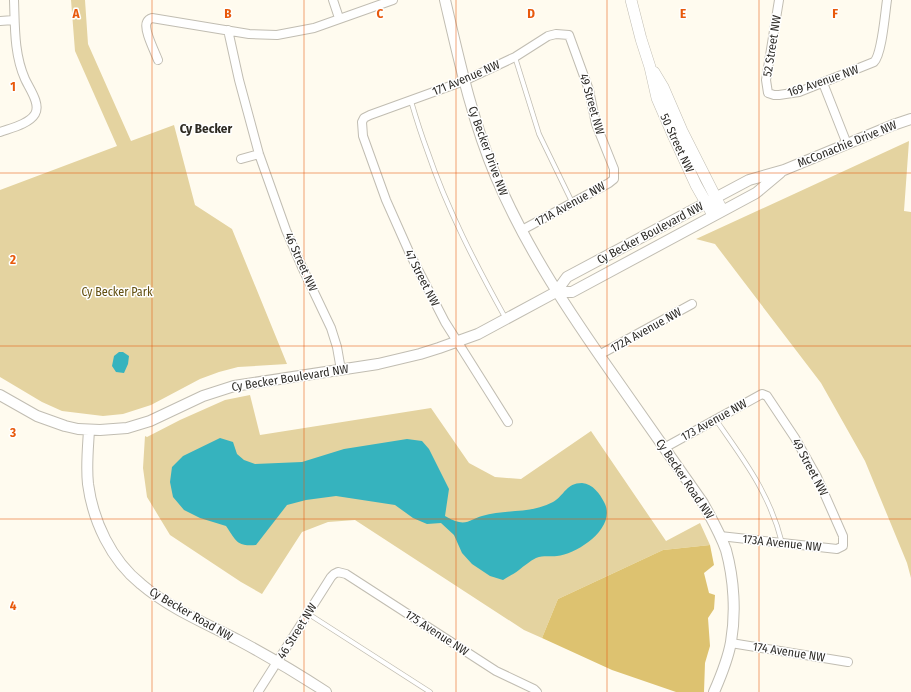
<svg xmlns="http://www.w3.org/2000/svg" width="911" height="692" viewBox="0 0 911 692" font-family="'Fira Sans Condensed',sans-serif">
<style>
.green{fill:#e4d3a0}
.forest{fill:#ddc270}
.water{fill:#36b3be}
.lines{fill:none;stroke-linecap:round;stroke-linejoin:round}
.service-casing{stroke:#c1bdb2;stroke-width:5.5}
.minor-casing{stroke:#c1bdb2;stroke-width:10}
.tertiary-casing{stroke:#c1bdb2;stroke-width:12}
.secondary-casing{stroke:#c1bdb2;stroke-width:12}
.service{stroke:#fff;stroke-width:4}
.minor{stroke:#fff;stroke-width:8}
.tertiary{stroke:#fff;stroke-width:10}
.secondary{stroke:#fff;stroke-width:11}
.grid{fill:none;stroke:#e8590c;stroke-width:1;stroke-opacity:0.55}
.labels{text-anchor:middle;stroke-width:3;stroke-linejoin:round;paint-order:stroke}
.street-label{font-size:12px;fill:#2e2c28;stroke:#fff}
.park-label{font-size:12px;fill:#624f10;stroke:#fff}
.neighbourhood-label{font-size:13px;font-weight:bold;fill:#2e2b22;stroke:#fff}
.grid-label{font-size:13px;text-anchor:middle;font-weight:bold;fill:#e8590c;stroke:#fff;stroke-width:3;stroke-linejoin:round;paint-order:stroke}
</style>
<rect width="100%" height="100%" fill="#fffbef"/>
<path class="green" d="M 71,0 L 85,0 L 88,44 L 131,141 L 174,125 L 195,205 L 232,229 L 287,364 L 238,367 L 219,372 L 200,379 L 151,405 L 123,414 L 103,416 L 62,411 L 42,402 L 0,377 L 0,190 L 117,146 L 75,51 Z
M 909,141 L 904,211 L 911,212 L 911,578 L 907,563 L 865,461 L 821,383 L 715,244 L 696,239 Z
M 250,395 L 260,435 L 431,408 L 469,463 L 495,477 L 521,479 L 591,431 L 666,541 L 700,523 L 710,545 L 663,550 L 558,599 L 542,638 L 524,630 L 355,520 L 328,522 L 302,532 L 262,594 L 241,582 L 170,535 L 147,497 L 143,468 L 145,436 L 147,437 L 180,420 L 225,400 Z"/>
<path class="forest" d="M 710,545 L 714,565 L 704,573 L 709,593 L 715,595 L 714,609 L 708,618 L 710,646 L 705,663 L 704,692 L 676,692 L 612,670 L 542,638 L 558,599 L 663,550 Z"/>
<path class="water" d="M 119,352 L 123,352 L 129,356 L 128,364 L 124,373 L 116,372 L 112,366 L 114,356 Z
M 220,438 L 233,442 L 237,454 L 244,460 L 255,464 L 302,462 L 344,449 L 407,439 L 422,441 L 429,449 L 449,489 L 445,516 C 449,518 454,521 459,522 C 468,524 474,518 482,516 C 505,509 531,514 553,502 C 565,495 566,483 582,483 C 593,484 600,494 604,502 C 618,527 578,554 557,556 C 550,557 544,555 536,558 C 530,561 524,566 519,570 C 514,574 509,576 503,580 L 490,576 L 472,564 L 462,553 L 454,535 L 441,523 L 427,524 L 413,518 L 395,505 L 336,496 L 306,500 L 287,505 L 256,545 C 236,547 236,540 226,526 L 200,518 L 184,510 L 173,497 L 170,482 L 172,467 L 183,456 Z"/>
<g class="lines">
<defs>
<path id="service" d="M 515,57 L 539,134 L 572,202
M 411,101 C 416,118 421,134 427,150 C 447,209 476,265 506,319
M 716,420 C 744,460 770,494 782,543
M 307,613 L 430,692"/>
<path id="minor" d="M 333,0 L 339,18
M 779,0 L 766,80 L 768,93 L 774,95 L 779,95 L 799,92 L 874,62 C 882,54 885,13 887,0
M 0,21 L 14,20
M 228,30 L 239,80 L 259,154 L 286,230 L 302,267 L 331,328 L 337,347 L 341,370
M 158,60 C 155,52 143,29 147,22 C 148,20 149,19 152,18 L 249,34 L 277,35 L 314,28 L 393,0
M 823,83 L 847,144
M 0,132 C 11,128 29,124 35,114 C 41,104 29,88 25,79 C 14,54 15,27 14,0
M 241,159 L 259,154
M 599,355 L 692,304
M 508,422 L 445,322 L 410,254 L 386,200 L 363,136 L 362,122 L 364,118 L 370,115 L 464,81 L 515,57 L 548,36 L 556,34 L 569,35 L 589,90 L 596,124 L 614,169 L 614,179 L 609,183 L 522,230
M 664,448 L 762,394 L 767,396 L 795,438 L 817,477 L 843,536 L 843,546 L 837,549 L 720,536
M 731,643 L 848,662
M 258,692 L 331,577 L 334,574 L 338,572 L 346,574 L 496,671 L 534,689 L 537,692"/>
<path id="tertiary" d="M 445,0 C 459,60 472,120 496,177 C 527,250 571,315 616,379 C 645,421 674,462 703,503 C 711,518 720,533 726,550 C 734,579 736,613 731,642 C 728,659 721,676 714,692
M 556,292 L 572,292 L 756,193 L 780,173
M 0,395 L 37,416 L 65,426 L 78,429 L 100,430 L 127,428 L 150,421 L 203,396 L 234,386 L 378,364 L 420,354 L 439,348 L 478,334 L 556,292 L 567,277 L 749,180 L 784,170 L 893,125 L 911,119
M 89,430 C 88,448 86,466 88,484 C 93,521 111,560 141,584 C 169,608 205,623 238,640 C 268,656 297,673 326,692"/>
<path id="secondary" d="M 631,0 L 641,39 L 650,67 L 657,98 L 673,135 L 696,185 L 713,215
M 654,72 L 663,87 L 682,131 L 722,210"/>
</defs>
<use href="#service" class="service-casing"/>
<use href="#minor" class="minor-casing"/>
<use href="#tertiary" class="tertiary-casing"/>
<use href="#secondary" class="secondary-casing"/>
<use href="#service" class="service"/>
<use href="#minor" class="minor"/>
<use href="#tertiary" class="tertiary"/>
<use href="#secondary" class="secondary"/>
</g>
<path class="grid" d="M 152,0 L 152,692M 304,0 L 304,692M 456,0 L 456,692M 607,0 L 607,692M 759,0 L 759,692M 0,173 L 911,173M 0,346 L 911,346M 0,519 L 911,519"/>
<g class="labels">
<g class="street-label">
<text transform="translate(772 46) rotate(-81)" y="4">52 Street NW</text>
<text transform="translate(466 78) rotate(-23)" y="4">171 Avenue NW</text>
<text transform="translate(823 81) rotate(-19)" y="4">169 Avenue NW</text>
<text transform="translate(592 104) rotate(74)" y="4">49 Street NW</text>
<text transform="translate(677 143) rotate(65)" y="4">50 Street NW</text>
<text transform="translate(847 144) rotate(-22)" y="4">McConachie Drive NW</text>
<text transform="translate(488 151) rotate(70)" y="4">Cy Becker Drive NW</text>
<text transform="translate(570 204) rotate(-29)" y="4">171A Avenue NW</text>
<text transform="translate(650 233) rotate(-28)" y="4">Cy Becker Boulevard NW</text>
<text transform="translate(301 262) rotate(66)" y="4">46 Street NW</text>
<text transform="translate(422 278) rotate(63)" y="4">47 Street NW</text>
<text transform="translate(646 330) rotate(-29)" y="4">172A Avenue NW</text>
<text transform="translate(290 378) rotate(-9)" y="4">Cy Becker Boulevard NW</text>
<text transform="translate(714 420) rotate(-29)" y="4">173 Avenue NW</text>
<text transform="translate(810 467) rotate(62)" y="4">49 Street NW</text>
<text transform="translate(685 479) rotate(56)" y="4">Cy Becker Road NW</text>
<text transform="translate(782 543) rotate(6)" y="4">173A Avenue NW</text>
<text transform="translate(191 614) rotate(30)" y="4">Cy Becker Road NW</text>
<text transform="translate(297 631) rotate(-58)" y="4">46 Street NW</text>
<text transform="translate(437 633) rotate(33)" y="4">175 Avenue NW</text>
<text transform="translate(789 652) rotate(9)" y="4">174 Avenue NW</text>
</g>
<g class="park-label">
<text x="117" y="296">Cy Becker Park</text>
</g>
<g class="neighbourhood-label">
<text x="206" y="133">Cy Becker</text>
</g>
</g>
<g class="grid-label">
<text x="76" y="18">A</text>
<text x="228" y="18">B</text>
<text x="380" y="18">C</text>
<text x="531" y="18">D</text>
<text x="683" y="18">E</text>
<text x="835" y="18">F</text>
<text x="13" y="91">1</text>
<text x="13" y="264">2</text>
<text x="13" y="437">3</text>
<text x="13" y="610">4</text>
</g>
</svg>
